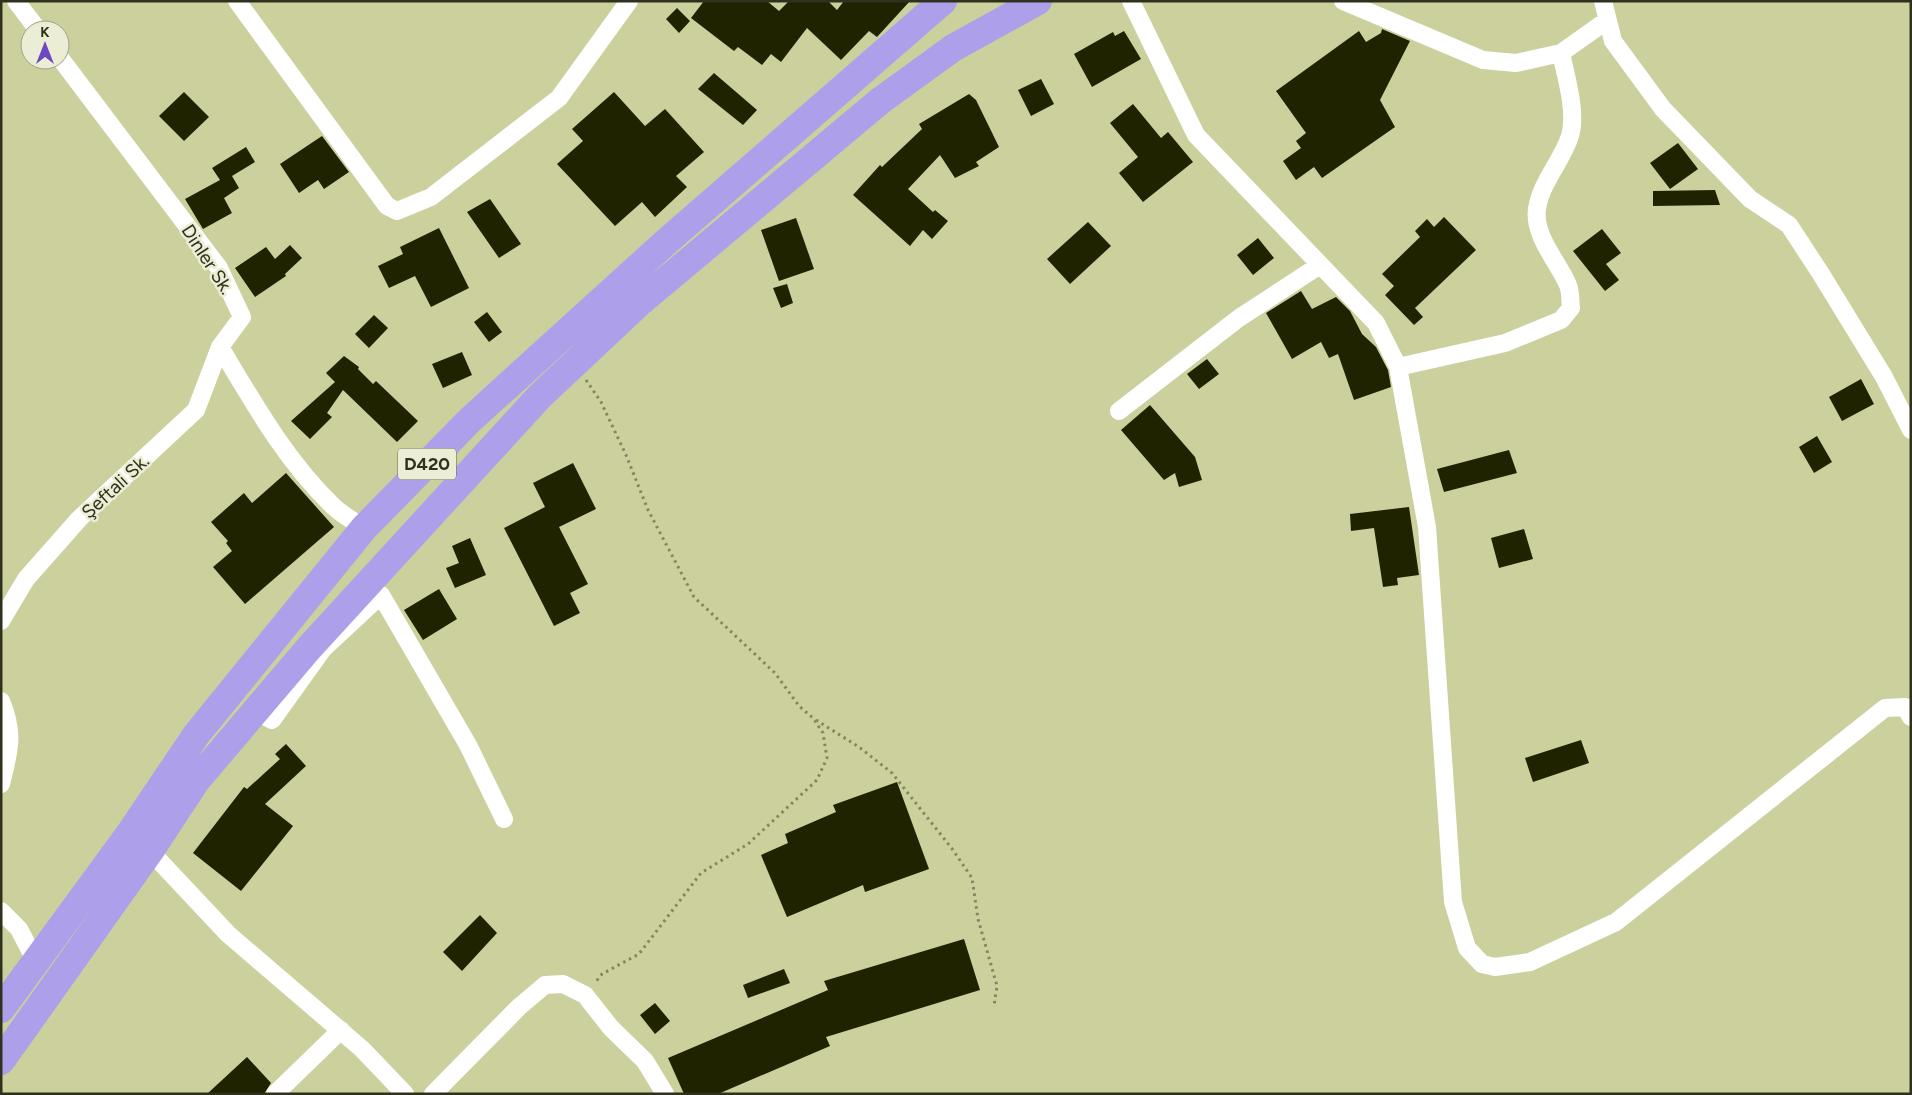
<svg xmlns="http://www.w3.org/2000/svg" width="1912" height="1095" viewBox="0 0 1912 1095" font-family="Figtree,sans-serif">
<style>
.building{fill:#202300}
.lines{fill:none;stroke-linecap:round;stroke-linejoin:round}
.path{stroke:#828661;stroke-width:3;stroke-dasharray:2.5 4;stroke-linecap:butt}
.street{stroke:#fff;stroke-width:18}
.highway{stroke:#ae9fea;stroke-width:28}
.labels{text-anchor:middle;stroke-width:5;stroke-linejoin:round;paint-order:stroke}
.shield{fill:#ebeed5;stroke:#676a54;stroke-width:1}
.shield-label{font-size:18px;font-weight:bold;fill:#2f311d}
.street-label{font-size:19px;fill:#2f311d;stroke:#ebeed5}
</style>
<rect width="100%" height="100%" fill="#cbd09d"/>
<path class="building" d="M 704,1 L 767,1 L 779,11 L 789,1 L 828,1 L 837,10 L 844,1 L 910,1 L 877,37 L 869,31 L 841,60 L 807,28 L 781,62 L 771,54 L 762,65 L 738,47 L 734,51 L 691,18 Z
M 677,8 L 690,21 L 679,33 L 666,19 Z
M 1382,29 L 1410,41 L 1380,100 L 1395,127 L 1322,178 L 1314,167 L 1296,180 L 1283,161 L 1301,148 L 1296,141 L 1306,133 L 1276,91 L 1359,31 L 1366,42 L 1381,33 Z
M 1124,31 L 1141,59 L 1092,87 L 1074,54 L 1113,32 L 1115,36 Z
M 714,73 L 757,110 L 743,125 L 698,89 Z
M 1041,79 L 1054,104 L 1031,116 L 1018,90 Z
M 184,92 L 209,117 L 184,141 L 159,116 Z
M 614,92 L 645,126 L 665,109 L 704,152 L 676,176 L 687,187 L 655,217 L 642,202 L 615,226 L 557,164 L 583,141 L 572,129 Z
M 969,94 L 976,100 L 999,147 L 976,162 L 979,166 L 955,178 L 940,155 L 908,189 L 933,212 L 935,210 L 948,221 L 932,239 L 923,230 L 910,246 L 853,195 L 880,165 L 882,167 L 922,129 L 919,124 Z
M 1133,104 L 1161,138 L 1168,132 L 1193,162 L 1143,202 L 1119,173 L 1138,157 L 1110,123 Z
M 322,136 L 349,172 L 324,189 L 318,180 L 299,193 L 280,164 Z
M 1678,143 L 1698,169 L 1670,189 L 1650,163 Z
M 246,147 L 255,162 L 232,176 L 239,188 L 224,198 L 232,213 L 203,229 L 185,199 L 220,180 L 212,168 Z
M 1715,190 L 1720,205 L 1653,206 L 1653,191 Z
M 490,199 L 521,244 L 499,258 L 467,212 Z
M 1444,217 L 1476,250 L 1415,308 L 1423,317 L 1414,325 L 1385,295 L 1394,286 L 1382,274 L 1420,237 L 1415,231 L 1427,219 L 1434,227 Z
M 796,218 L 814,269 L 779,281 L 761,230 Z
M 1088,222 L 1111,246 L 1070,284 L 1047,259 Z
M 439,228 L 469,288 L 431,307 L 415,276 L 389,288 L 378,266 L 403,254 L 400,247 Z
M 1602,229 L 1621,253 L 1606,264 L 1619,280 L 1605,291 L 1573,251 Z
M 1258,238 L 1274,258 L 1253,275 L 1237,255 Z
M 290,245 L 302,258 L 285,274 L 286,276 L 255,297 L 235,268 L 266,247 L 275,259 Z
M 787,284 L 793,303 L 781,308 L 773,288 Z
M 1301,291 L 1312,309 L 1336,297 L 1350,311 L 1362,334 L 1376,347 L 1388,370 L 1391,387 L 1354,400 L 1338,354 L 1329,358 L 1321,342 L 1292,359 L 1266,313 Z
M 487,312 L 502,332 L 489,342 L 474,322 Z
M 374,315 L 388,328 L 369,348 L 355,334 Z
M 462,352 L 472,375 L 443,388 L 432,364 Z
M 344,356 L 359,367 L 358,369 L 373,384 L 376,381 L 418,421 L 397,442 L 343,390 L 327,413 L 332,417 L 310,439 L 291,421 L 335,382 L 326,373 Z
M 1207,359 L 1219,374 L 1199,389 L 1187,374 Z
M 1861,379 L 1874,404 L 1842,421 L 1829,397 Z
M 1150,405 L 1195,457 L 1202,480 L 1179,487 L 1175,473 L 1164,480 L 1121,430 Z
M 1817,436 L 1832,462 L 1814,473 L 1799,447 Z
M 1509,450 L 1517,473 L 1444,492 L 1437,469 Z
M 573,463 L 596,509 L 559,527 L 588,584 L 570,593 L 580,613 L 554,626 L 504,528 L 545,507 L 533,483 Z
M 286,473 L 334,527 L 245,604 L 213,567 L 232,551 L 226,543 L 228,541 L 211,522 L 244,493 L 252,503 Z
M 1409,507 L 1419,575 L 1397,578 L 1398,585 L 1383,587 L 1374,528 L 1351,531 L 1350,514 Z
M 1524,529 L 1533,559 L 1499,568 L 1491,538 Z
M 470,538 L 486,575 L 455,588 L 446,568 L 459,563 L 452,546 Z
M 439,589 L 457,619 L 423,640 L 404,610 Z
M 1581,740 L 1589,763 L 1533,782 L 1525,758 Z
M 286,744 L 306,766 L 265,804 L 293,826 L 241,891 L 193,853 L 244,787 L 247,789 L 280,759 L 275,754 Z
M 897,782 L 929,869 L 865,892 L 863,885 L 787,917 L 761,855 L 788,843 L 785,834 L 836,812 L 833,805 Z
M 480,915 L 497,933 L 462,971 L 443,952 Z
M 964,939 L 980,990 L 826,1037 L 830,1046 L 718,1094 L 684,1094 L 668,1058 L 828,990 L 824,981 Z
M 784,969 L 790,983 L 748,998 L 743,985 Z
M 655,1003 L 670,1021 L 655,1034 L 640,1015 Z
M 247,1057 L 271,1083 L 264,1094 L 207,1094 Z"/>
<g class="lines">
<path class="path" d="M 586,380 L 601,402 L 626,455 L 648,510 L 694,597 L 775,673 L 799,706 L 813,718 L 823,733 L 827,758 L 817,780 L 748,844 L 701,873 L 639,954 L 602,974 L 595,983
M 816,720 L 859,747 L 892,773 L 953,850 L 972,878 L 978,919 L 997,986 L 994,1006"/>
<path class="street" d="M 16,1 L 38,30
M 237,1 L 387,206 L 397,211 L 431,197 L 559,98 L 629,1
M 1131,1 L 1196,135 L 1376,323 L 1398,367 L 1427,527 L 1453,902 L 1467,948 L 1482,964 L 1495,967 L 1530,962 L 1616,922 L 1885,708 L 1905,707 L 1911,717
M 1343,1 L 1483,60 L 1516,63 L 1561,53 L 1606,21
M 1603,1 L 1613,41 L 1663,109 L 1750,199 L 1789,225 L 1821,274 L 1884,377 L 1911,430
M 220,347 C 253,402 286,461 333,506 C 342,515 354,521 364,528
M 1398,367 L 1505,343 L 1561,320 L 1571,308 C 1570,301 1571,292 1568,285 C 1559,263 1533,236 1537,209 C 1541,182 1562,161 1570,136 C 1577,112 1566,77 1561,53
M 1119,411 L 1239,318 L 1320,265
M 1,621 L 26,579 L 79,519 L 196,410 L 220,347 L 242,317 L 219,268 L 60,58
M 1,701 C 15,734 9,751 1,784
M 255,711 L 272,720 L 323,649 L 381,595 L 468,745 L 504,819
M 150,851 L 228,934 L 362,1049 L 405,1094
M 1,911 L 19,929 L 35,960
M 275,1094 L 341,1030
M 433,1094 L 519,1007 L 545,985 L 563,984 L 585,995 L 611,1028 L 645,1061 L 665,1094"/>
<path class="highway" d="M 1,1009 L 130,833 L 196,735 L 364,528 L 470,420 L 666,242 L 943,1
M 1,1061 L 150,851 L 196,781 L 309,648 L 540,396 L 639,303 L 880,101 L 953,48 L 1038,1"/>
</g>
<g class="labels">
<rect class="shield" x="398" y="448.5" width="58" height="31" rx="4"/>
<g class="shield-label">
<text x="427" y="470">D420</text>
</g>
<g class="street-label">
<text transform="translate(208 259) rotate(57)" y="7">Dinler Sk.</text>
<text transform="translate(115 486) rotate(-43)" y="7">Şeftali Sk.</text>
</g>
</g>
<rect width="1912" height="1095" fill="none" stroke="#2f311d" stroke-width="5"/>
<g transform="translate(45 45)"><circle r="24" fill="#ebeed5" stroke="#a0a28b"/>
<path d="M0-4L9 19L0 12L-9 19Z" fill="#6d48c1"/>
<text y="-8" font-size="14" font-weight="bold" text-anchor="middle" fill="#2f311d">K</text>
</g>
</svg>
